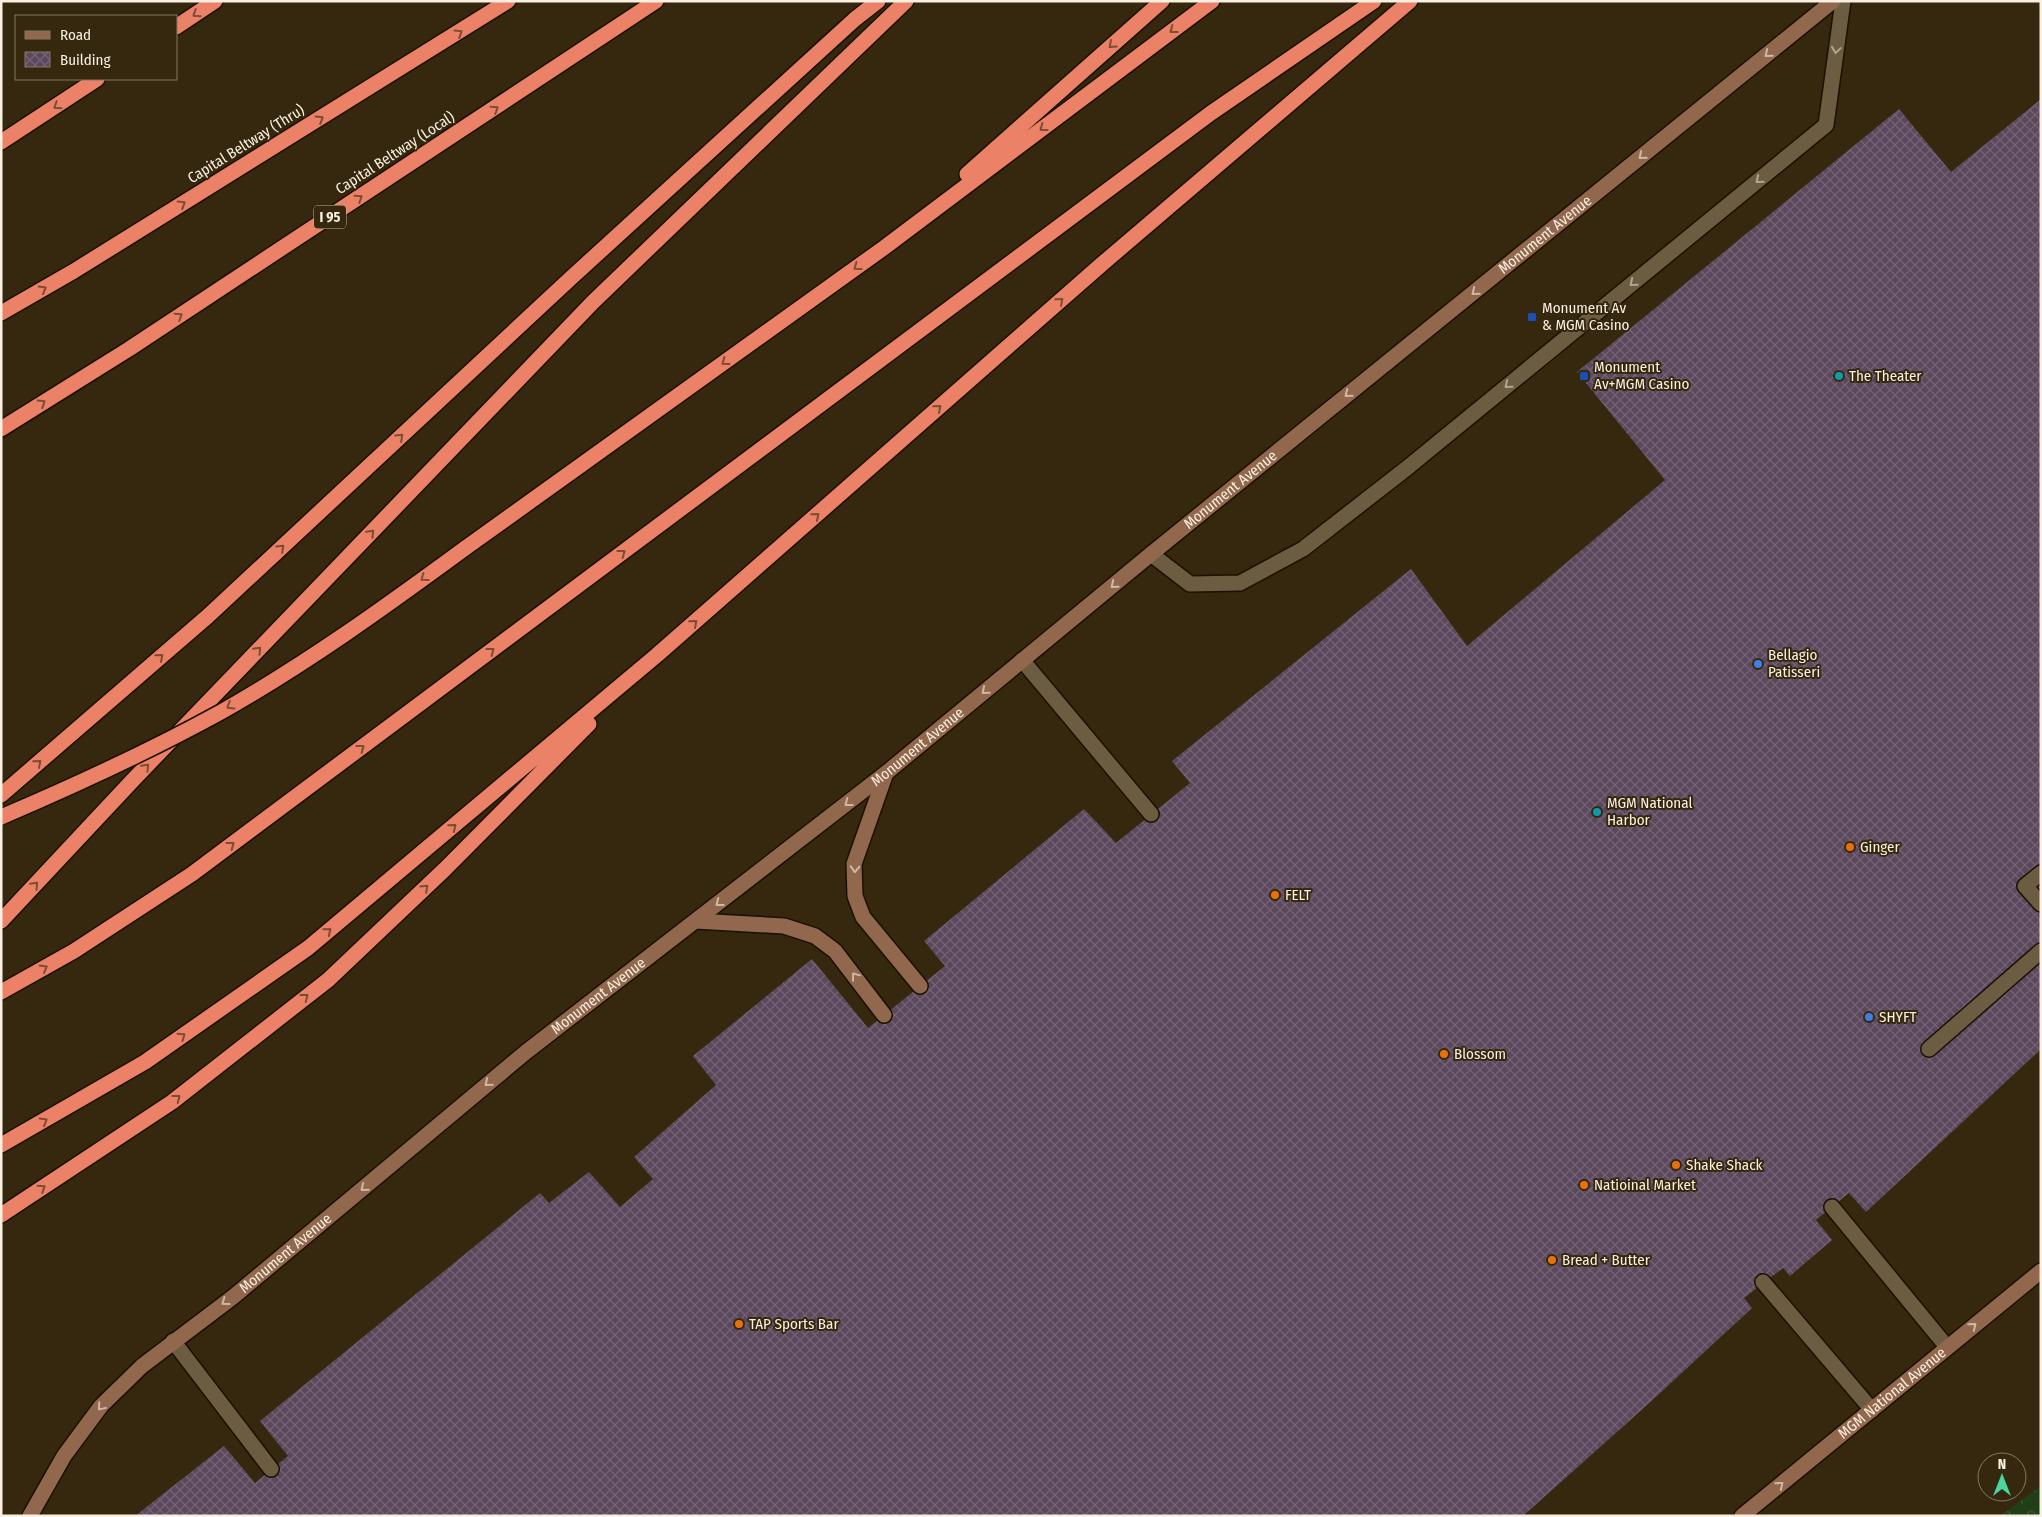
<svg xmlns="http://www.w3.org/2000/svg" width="2042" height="1517" viewBox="0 0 2042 1517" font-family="'Fira Sans Condensed',sans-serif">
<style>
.forest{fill:url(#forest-crowns)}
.building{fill:url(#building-cross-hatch)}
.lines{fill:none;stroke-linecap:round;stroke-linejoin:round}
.lane-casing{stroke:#1c1000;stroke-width:18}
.secondary-casing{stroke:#1c1000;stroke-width:18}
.highway-casing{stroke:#1c1000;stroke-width:18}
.lane{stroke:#6b5c42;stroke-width:15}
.secondary{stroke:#91674d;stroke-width:15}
.highway{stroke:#eb8268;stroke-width:15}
.highway-bridge-casing{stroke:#1c1000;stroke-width:18;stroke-linecap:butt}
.highway-bridge{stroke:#eb8268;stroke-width:15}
.oneway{stroke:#7e4c33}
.oneway2{stroke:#b2a692}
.oneway3{stroke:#cfb9a6}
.transit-dot{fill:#1a4fb4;stroke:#35280f;stroke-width:2}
.culture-dot{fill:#0f9aa8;stroke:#35280f;stroke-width:2}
.shop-dot{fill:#3f7fe0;stroke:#35280f;stroke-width:2}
.food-dot{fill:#e8710a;stroke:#35280f;stroke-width:2}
.labels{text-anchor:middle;stroke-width:4;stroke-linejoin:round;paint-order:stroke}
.shield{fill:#35280f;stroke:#beb4a2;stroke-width:1}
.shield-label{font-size:14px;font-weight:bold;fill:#f9f0e1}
.street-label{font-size:15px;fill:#f9f0e1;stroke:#35280f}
.poi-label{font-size:15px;fill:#f9f0e1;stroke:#35280f;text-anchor:start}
</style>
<defs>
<pattern id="forest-crowns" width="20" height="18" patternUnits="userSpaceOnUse" patternTransform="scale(1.25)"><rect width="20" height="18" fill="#203f19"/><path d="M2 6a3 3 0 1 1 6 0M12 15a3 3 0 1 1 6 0" fill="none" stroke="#415b3a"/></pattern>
<pattern id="building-cross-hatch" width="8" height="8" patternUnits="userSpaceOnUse" patternTransform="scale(1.25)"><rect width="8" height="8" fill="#5b485d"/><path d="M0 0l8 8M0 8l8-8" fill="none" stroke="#736374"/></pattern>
</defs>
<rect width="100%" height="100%" fill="#35280f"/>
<path class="forest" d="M 2041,1486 L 2041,1516 L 2000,1516 Z"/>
<path class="building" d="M 2041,99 L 2041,1049 L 1866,1212 L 1849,1193 L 1816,1220 L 1832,1240 L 1790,1276 L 1783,1268 L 1744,1298 L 1752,1308 L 1646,1406 L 1523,1516 L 135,1516 L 224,1446 L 255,1483 L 288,1456 L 260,1421 L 540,1193 L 549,1203 L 589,1172 L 620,1207 L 653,1179 L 634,1157 L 716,1085 L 693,1056 L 812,959 L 868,1028 L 945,966 L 924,941 L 1084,809 L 1116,843 L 1190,783 L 1172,761 L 1411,569 L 1467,646 L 1665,480 L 1577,372 L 1899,109 L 1951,172 Z"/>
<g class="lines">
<defs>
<path id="lane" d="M 1151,554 L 1190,584 L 1240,583 L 1303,549 L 1407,468 L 1826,125 L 1843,1
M 1022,660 L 1151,814
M 2041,873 L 2025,886 L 2041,904
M 1929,1049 L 2041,951
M 1832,1207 L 1947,1347
M 1763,1282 L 1872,1410
M 173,1341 L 271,1469"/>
<g id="secondary">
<path d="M 886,773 L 854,864 L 855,896 L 863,917 L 920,986"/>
<path d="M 696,921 L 784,926 L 815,936 L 835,951 L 884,1015"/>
<path id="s1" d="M 30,1516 L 64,1456 L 101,1406 L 142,1366 L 233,1297 L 526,1052 L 886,773 L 1151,554 L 1833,1"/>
<path id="s2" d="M 1742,1516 L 2041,1271"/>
</g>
<path id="highway" d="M 176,27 L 215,1
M 1,142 L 97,79
M 967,174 L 1162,1
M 1,313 L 74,271 L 508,1
M 1,429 L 129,349 L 656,1
M 464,549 L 885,247 L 1212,1
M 1,795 L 208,616 L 572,277 L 855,19 L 878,1
M 1,921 L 133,780 L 593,302 L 906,1
M 1,992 L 74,951 L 192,874 L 1211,113 L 1374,1
M 1,1145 L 145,1062 L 308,948 L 657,655 L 1102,264 L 1410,1
M 1,1215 L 172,1102 L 328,980 L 445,869 L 589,724"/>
</defs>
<use href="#lane" class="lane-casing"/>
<use href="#secondary" class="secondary-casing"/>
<use href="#highway" class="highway-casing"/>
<use href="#lane" class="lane"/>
<use href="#secondary" class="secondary"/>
<use href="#highway" class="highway"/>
<defs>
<path id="highway-bridge" d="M 1,817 C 76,785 150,751 221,712 C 306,664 385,607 464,549"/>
</defs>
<use href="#highway-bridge" class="highway-bridge-casing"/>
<use href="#highway-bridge" class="highway-bridge"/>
</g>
<defs><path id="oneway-chevron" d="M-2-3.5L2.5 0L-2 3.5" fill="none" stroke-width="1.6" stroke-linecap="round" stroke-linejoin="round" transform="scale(1.25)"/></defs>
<g class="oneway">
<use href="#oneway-chevron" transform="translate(196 14) rotate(147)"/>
<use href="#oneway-chevron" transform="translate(1173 30) rotate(143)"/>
<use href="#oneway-chevron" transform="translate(459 33) rotate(-32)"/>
<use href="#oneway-chevron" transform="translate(1112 45) rotate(138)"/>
<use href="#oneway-chevron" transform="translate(57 106) rotate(147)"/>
<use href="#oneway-chevron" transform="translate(495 109) rotate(-33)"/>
<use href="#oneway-chevron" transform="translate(320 119) rotate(-32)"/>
<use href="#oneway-chevron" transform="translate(1043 128) rotate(143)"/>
<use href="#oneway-chevron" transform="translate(359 198) rotate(-33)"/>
<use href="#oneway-chevron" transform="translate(182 204) rotate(-32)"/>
<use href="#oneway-chevron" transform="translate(857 267) rotate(144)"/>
<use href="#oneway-chevron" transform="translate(43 289) rotate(-30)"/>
<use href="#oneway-chevron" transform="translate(1060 301) rotate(-41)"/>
<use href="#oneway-chevron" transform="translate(179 316) rotate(-33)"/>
<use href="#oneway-chevron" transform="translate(725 362) rotate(144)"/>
<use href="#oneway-chevron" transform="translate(42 403) rotate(-32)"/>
<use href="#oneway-chevron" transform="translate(938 408) rotate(-41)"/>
<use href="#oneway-chevron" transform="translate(400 437) rotate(-43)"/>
<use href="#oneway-chevron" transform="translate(816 516) rotate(-41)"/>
<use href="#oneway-chevron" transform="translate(371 533) rotate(-46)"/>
<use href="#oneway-chevron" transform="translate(281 548) rotate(-43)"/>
<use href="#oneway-chevron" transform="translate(622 553) rotate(-37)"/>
<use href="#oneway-chevron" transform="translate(424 578) rotate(144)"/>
<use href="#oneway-chevron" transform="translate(694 623) rotate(-41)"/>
<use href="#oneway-chevron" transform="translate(258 650) rotate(-46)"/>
<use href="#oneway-chevron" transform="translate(491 651) rotate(-37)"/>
<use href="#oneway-chevron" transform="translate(160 657) rotate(-41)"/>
<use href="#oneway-chevron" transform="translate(230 706) rotate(148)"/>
<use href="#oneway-chevron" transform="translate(361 748) rotate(-37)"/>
<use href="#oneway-chevron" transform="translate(38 763) rotate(-41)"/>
<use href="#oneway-chevron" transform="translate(146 767) rotate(-46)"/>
<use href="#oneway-chevron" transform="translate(453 827) rotate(-40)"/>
<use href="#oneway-chevron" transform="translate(231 845) rotate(-37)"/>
<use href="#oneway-chevron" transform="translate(35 885) rotate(-47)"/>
<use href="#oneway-chevron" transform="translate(425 888) rotate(-43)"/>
<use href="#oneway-chevron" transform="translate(328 931) rotate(-40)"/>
<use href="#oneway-chevron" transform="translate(44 968) rotate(-30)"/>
<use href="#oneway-chevron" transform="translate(305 997) rotate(-38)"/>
<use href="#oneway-chevron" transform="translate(182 1036) rotate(-35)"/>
<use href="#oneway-chevron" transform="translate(177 1098) rotate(-38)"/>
<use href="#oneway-chevron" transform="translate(44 1121) rotate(-30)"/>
<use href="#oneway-chevron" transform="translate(42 1188) rotate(-33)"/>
</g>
<g class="oneway2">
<use href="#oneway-chevron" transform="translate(1836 50) rotate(98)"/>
<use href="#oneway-chevron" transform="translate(1759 180) rotate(141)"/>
<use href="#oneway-chevron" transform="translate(1633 283) rotate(141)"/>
<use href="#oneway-chevron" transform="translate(1508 385) rotate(141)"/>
</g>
<g class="oneway3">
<use href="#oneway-chevron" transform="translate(1768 54) rotate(141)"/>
<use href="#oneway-chevron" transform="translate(1642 156) rotate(141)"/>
<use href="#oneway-chevron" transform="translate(1475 292) rotate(141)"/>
<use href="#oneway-chevron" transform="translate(1348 394) rotate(141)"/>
<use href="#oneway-chevron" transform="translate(1114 585) rotate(141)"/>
<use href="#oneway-chevron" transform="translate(985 691) rotate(140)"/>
<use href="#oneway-chevron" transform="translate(848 803) rotate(142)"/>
<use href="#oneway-chevron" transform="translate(855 869) rotate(92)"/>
<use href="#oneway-chevron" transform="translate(719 903) rotate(142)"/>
<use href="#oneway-chevron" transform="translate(855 976) rotate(-127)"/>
<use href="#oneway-chevron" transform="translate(488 1083) rotate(140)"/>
<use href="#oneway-chevron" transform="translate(364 1188) rotate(140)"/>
<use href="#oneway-chevron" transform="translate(225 1302) rotate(144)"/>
<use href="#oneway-chevron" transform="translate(1973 1326) rotate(-39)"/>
<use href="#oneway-chevron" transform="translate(101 1407) rotate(130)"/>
<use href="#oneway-chevron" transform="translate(1780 1485) rotate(-39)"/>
</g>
<g class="transit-dot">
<rect x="1527" y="312" width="10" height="10" rx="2.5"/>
<rect x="1579" y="371" width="10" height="10" rx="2.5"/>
</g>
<g class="culture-dot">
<circle cx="1839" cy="376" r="5"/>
<circle cx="1597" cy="812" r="5"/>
</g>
<g class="shop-dot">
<circle cx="1758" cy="664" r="5"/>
<circle cx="1869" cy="1017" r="5"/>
</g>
<g class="food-dot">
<circle cx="1850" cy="847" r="5"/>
<circle cx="1275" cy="895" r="5"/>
<circle cx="1444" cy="1054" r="5"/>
<circle cx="1676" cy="1165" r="5"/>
<circle cx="1584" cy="1185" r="5"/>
<circle cx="1552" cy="1260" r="5"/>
<circle cx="739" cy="1324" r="5"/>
</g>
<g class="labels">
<rect class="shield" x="314" y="205.5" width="32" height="23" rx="4"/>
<g class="shield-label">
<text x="330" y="222">I 95</text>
</g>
<g class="street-label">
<text transform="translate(246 144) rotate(-32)" y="5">Capital Beltway (Thru)</text>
<text transform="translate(395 153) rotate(-33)" y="5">Capital Beltway (Local)</text>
<text dy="5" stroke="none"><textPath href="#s1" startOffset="1991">Monument Avenue</textPath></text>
<text dy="5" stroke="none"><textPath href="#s1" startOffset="1586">Monument Avenue</textPath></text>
<text dy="5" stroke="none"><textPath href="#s1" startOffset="1181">Monument Avenue</textPath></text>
<text dy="5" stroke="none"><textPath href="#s1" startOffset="776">Monument Avenue</textPath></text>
<text dy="5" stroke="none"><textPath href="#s1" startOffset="371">Monument Avenue</textPath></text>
<text dy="5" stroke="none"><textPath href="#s2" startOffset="194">MGM National Avenue</textPath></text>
</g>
<g class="poi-label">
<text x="1542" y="313">Monument Av<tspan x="1542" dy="17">&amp; MGM Casino</tspan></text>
<text x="1594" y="372">Monument<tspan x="1594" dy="17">Av+MGM Casino</tspan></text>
<text x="1849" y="381">The Theater</text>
<text x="1768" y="660">Bellagio<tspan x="1768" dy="17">Patisseri</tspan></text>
<text x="1607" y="808">MGM National<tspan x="1607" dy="17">Harbor</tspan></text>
<text x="1860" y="852">Ginger</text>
<text x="1285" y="900">FELT</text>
<text x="1879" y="1022">SHYFT</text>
<text x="1454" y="1059">Blossom</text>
<text x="1686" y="1170">Shake Shack</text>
<text x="1594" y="1190">Natioinal Market</text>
<text x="1562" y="1265">Bread + Butter</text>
<text x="749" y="1329">TAP Sports Bar</text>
</g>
</g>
<rect width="2042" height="1517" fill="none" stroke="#f9f0e1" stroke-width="5"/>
<rect x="15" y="15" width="162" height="65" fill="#35280f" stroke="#837863"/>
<rect x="25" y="31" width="25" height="8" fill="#91674d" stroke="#837863"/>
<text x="60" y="40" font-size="15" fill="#f9f0e1">Road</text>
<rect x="25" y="52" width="25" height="15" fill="url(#building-cross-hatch)" stroke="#837863"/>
<text x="60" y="65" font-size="15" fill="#f9f0e1">Building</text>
<g transform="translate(2002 1477)"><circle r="24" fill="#35280f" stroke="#837863"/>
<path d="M0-4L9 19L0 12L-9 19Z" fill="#4bd49b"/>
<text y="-8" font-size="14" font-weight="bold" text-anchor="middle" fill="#f9f0e1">N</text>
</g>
</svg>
